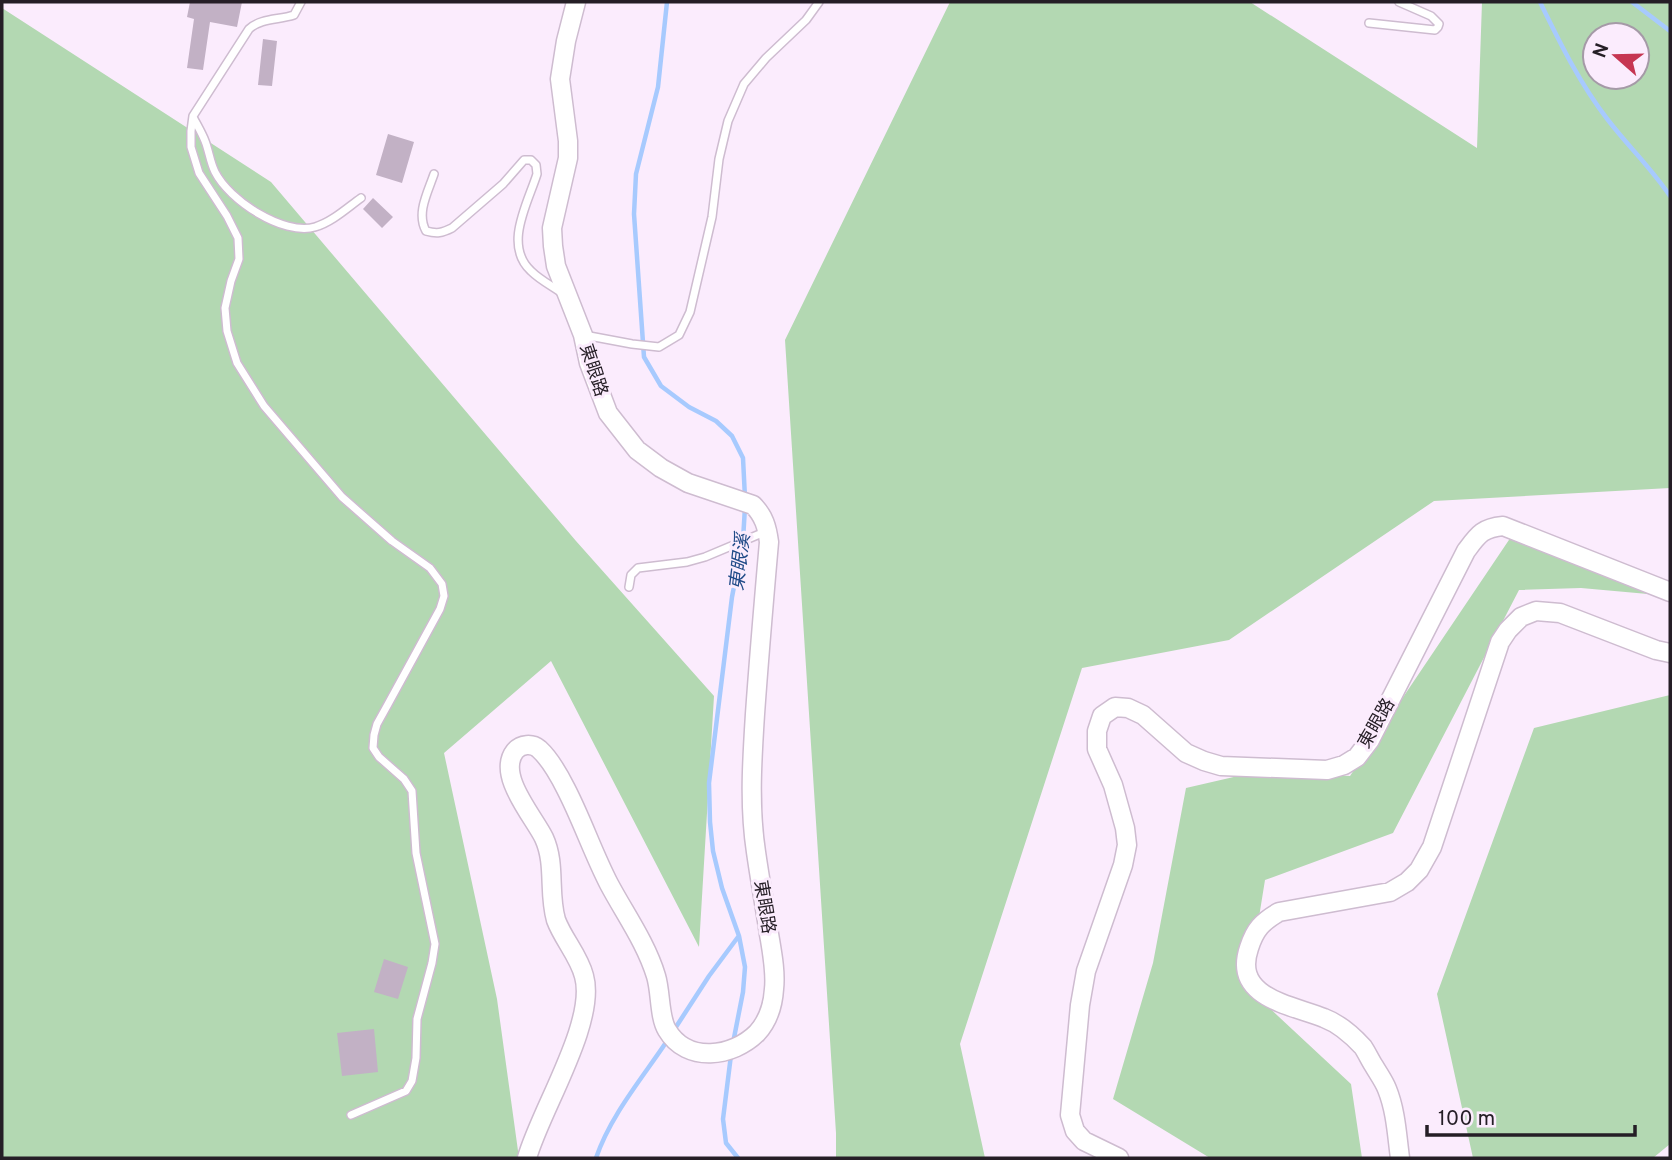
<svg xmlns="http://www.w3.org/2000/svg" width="1672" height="1160" viewBox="0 0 1672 1160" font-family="Overpass,'Noto Sans TC',sans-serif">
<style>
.green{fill:#b3d8b2;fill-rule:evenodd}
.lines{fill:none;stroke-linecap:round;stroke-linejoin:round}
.stream{stroke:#a7cafe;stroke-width:4.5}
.building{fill:#c2b1c5}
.service-casing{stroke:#cebcd0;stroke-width:10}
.tertiary-casing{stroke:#cebcd0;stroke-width:21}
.service{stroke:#fff;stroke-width:7}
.tertiary{stroke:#fff;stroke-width:18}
.labels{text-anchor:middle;stroke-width:6;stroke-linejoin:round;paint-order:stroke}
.street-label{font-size:18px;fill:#251e26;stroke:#fbecfd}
.water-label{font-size:19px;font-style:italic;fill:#204b88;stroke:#fbecfd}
</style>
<rect width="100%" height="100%" fill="#fbecfd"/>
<path class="green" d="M 950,2 L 1250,2 L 1477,148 L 1482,2 L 1670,2 L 1670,488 L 1434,501 L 1229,640 L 1082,668 L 960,1044 L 985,1158 L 836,1158 L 836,1133 L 785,340 ZM 1595,35 L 1637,35 L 1637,77 L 1595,77 Z
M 2,8 L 271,182 L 576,541 L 714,696 L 699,947 L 551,661 L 444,753 L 497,999 L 519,1158 L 2,1158 Z
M 1517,528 L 1670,596 L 1581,588 L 1519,590 L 1393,833 L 1265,880 L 1250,973 L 1264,1003 L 1351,1084 L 1362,1158 L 1210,1158 L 1113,1099 L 1153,963 L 1186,788 L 1264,770 L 1350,776 Z
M 1670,695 L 1670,1144 L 1653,1158 L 1473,1158 L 1437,994 L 1534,728 Z"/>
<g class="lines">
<path class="stream" d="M 667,2 L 658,87 L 636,174 L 634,214 L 644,357 L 661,386 L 689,407 L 716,421 L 732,436 L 743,458 L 745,498
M 1540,2 C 1560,43 1580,84 1608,120 C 1628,146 1652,169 1670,196
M 1632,2 L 1670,31
M 674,1030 L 709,976 L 738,937
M 733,1043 L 743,992 L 745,967 L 739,936 L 722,888 L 713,851 L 710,822 L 709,783 L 732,597 L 743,540 L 745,507
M 731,1055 L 723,1119 L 726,1143 L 738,1158
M 596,1158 C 611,1114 644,1076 669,1038"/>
</g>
<path class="building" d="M 190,2 L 242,2 L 237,27 L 210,22 L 203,70 L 187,68 L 194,19 L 187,17 Z
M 263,39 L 277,41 L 272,86 L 258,85 Z
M 388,134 L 414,142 L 402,183 L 376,175 Z
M 373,198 L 393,217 L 382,228 L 363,209 Z
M 384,959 L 408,967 L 398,999 L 374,992 Z
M 374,1029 L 378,1072 L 342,1076 L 337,1033 Z"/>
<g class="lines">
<defs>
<path id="service" d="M 301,2 L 294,15 C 279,20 261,18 249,29 L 193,116 L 191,131 L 191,147 L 199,173 L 227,216 L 238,238 L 239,259 L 231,281 L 225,308 L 227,331 L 237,363 L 264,406 L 342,497 L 392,541 L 430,568 L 442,584 L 444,596 L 440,609 L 387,706 L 377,724 L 374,735 L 373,748 L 379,757 L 404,779 L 412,791 L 416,853 L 435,944 L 432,963 L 417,1019 L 416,1058 L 412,1081 L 406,1091 L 351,1115
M 1369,23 L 1435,30 L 1438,27 L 1439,24 L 1431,16 L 1399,2
M 193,117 C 197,125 202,133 205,141 C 209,151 210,162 215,172 C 229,200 283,236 315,227 C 332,222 347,208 361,198
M 434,174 C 428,192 416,213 426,231 C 437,234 442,233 452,228 L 503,184 L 524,160 L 531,160 L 536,165 L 537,174 C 528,203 503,245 531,271 C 540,280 552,286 562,293
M 584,335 L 632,344 L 659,347 L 679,335 L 690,312 L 712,217 L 719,159 L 728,121 L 744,84 L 766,58 L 806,20 L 819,2
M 629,587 L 631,575 L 638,568 L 687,562 L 705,557 L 767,531"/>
<path id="tertiary" d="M 527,1158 C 540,1111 597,1022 584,976 C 579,956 563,939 556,920 C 548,893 556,864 544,838 C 534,817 496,775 515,751 C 521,744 532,743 539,749 C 551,760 559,775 566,789 C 582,820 593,853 609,884 C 625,914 646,943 656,976 C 661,992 659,1017 667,1030 C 687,1064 733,1057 757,1033 C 768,1021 773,1005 774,989 C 776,972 772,952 769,934 C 765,907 760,880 756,852 C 749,806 752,761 755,714 C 759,657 764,599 769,542 C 767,527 764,516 753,505 L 688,483 L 661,468 L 637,450 L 608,413 L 589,363 L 583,335 L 556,266 L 553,246 L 552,228 L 568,158 L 568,141 L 560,79 L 566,41 L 576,2
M 1119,1158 L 1084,1141 L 1075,1131 L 1070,1115 L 1080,1005 L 1086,971 L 1123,865 L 1127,845 L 1125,828 L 1113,785 L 1097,749 L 1097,731 L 1102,716 L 1115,707 L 1128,708 L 1143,715 L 1186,753 L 1204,761 L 1221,766 L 1327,770 L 1344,765 L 1357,757 L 1370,740 L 1466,551 C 1478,535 1482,528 1503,526 L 1670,592
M 1400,1158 C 1397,1136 1396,1111 1387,1089 C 1384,1081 1378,1073 1374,1066 C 1370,1060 1367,1053 1363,1047 C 1352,1035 1340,1024 1324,1018 C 1292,1005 1232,998 1249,948 C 1255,929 1262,922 1279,912 L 1390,892 L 1407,882 L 1419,870 L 1432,847 L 1500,642 L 1508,630 L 1521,617 L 1536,611 L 1560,613 L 1656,650 L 1670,653"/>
</defs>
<use href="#service" class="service-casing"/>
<use href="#tertiary" class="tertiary-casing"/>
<use href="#service" class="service"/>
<use href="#tertiary" class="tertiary"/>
</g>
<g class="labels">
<g class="street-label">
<text transform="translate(594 370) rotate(72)" y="6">東眼路</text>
<text transform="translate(1376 723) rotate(-60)" y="6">東眼路</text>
<text transform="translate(765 907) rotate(81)" y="6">東眼路</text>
</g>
<g class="water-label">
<text transform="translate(739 562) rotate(-83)" y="7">東眼溪</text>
</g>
</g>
<rect width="1672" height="1160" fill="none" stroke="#251e26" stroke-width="7"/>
<g transform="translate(1616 56) rotate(290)"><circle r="33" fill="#fbecfd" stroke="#a59aa7" stroke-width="2"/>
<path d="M0-5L12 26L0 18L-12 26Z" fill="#c63652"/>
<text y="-10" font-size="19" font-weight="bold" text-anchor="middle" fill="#251e26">N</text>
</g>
<path d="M1427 1125v10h208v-10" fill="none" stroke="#251e26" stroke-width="3.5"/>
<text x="1438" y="1125" font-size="21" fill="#251e26" stroke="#fbecfd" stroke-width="5" paint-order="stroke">100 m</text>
</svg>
